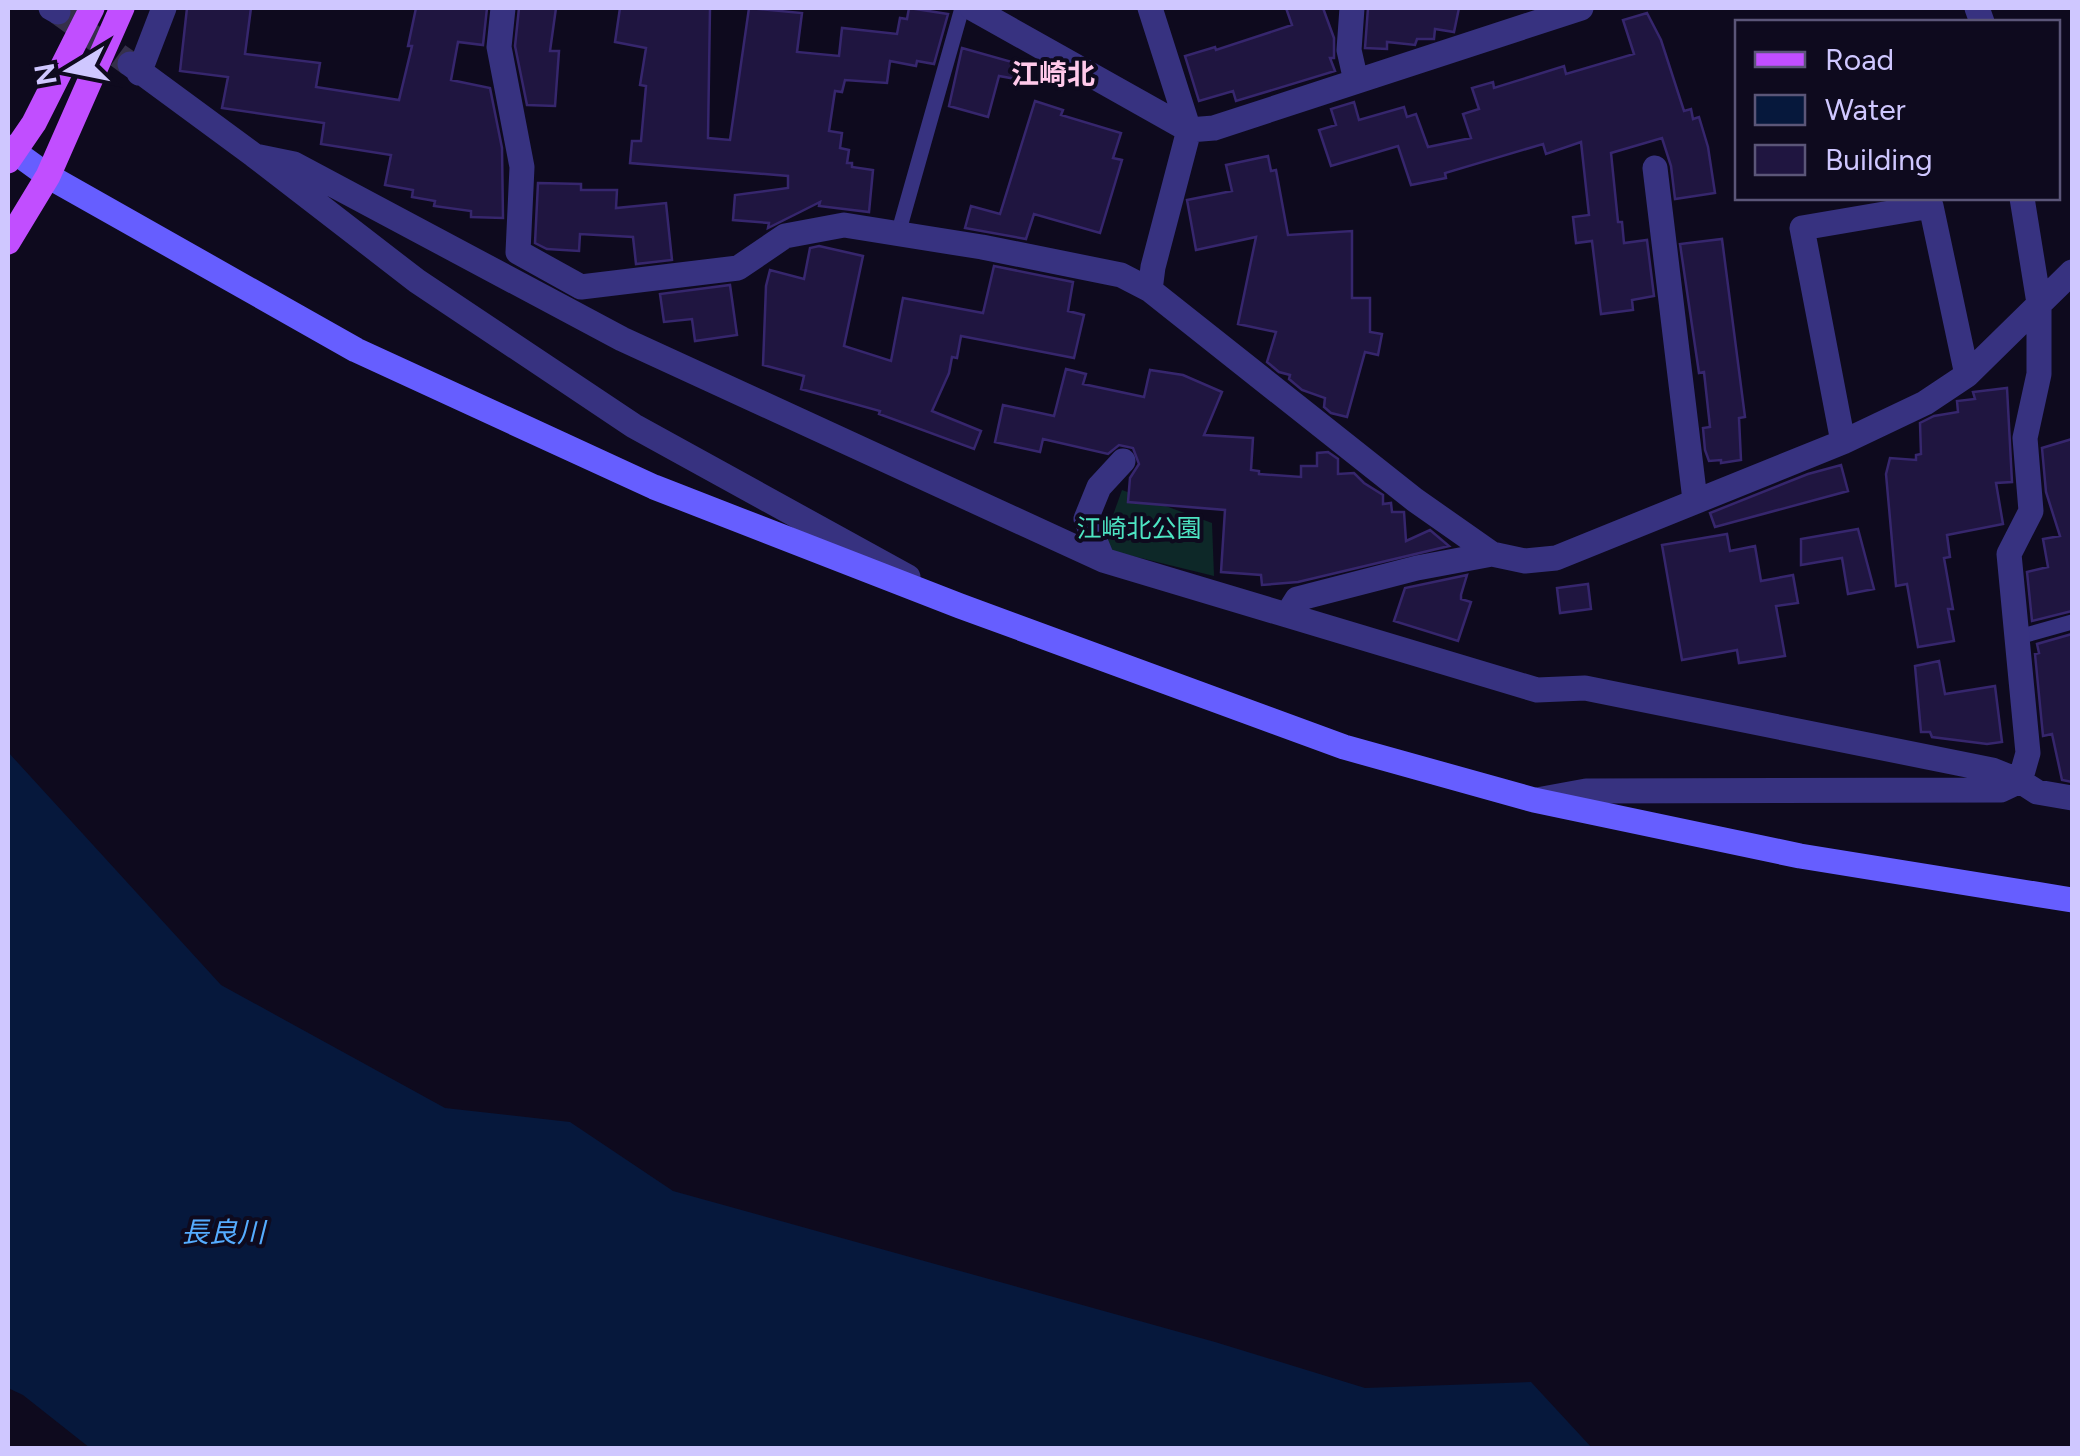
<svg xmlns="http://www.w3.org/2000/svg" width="2080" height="1456" viewBox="0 0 2080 1456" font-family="Figtree,'Noto Sans JP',sans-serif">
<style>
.green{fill:#0d2828}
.water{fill:#06183c}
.building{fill:#1f1540;stroke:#36266d;stroke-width:2.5}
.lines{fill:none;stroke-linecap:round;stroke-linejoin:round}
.street-tunnel{stroke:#35304b;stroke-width:25;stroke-dasharray:25 12;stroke-linecap:butt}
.lane{stroke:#373280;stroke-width:15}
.street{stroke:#373280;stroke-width:25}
.secondary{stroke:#665eff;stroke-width:25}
.primary{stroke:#c14eff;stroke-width:25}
.labels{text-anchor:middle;stroke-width:8;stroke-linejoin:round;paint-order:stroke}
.park-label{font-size:25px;fill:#4de5c3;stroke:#0e0a1e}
.neighbourhood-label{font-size:28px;font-weight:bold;fill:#ffc9ea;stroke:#0e0a1e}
.water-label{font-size:28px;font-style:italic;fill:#55acff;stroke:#0e0a1e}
</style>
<rect width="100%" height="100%" fill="#0e0a1e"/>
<path class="green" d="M 1122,490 L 1212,523 L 1214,576 L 1108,550 L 1107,532 Z"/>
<path class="water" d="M 8,752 L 221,985 L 445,1108 L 570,1122 L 673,1191 L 1215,1342 L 1365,1388 L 1531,1382 L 1592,1448 L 90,1448 L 23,1395 L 8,1388 Z"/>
<path class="building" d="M 187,8 L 251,8 L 245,54 L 320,63 L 316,87 L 399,100 L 412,46 L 408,46 L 416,8 L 487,8 L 483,45 L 458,42 L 451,80 L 490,88 L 502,148 L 503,218 L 471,217 L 471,211 L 434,206 L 435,201 L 412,197 L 413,190 L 385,185 L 391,155 L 321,144 L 324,123 L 222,108 L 228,77 L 180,71 Z
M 519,8 L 556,8 L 550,51 L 559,51 L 555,106 L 527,105 L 515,46 Z
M 620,8 L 710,8 L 708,138 L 730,140 L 749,8 L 802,13 L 797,52 L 839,56 L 842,28 L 897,34 L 900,18 L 907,19 L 909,8 L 948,14 L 934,64 L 917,61 L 916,66 L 890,61 L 887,83 L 845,80 L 842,92 L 835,91 L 829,131 L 842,133 L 840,148 L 849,150 L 847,163 L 852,163 L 852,167 L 873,170 L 869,212 L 819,206 L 820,202 L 768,228 L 769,223 L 733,220 L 735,195 L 788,188 L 788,176 L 630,163 L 632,141 L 641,141 L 646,86 L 640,85 L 646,48 L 615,42 Z
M 1286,8 L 1323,8 L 1334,38 L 1334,58 L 1330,58 L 1335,71 L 1236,101 L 1233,91 L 1199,101 L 1185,56 L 1215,47 L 1216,50 L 1292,25 Z
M 1368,8 L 1459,8 L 1454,32 L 1435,29 L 1434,39 L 1417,39 L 1415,45 L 1387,42 L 1387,49 L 1365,48 Z
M 1647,13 L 1661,40 L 1684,111 L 1691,109 L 1693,119 L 1699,117 L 1708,147 L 1715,193 L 1675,199 L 1671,166 L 1662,138 L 1611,153 L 1618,222 L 1622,222 L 1624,243 L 1647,240 L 1654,296 L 1632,300 L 1633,310 L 1601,314 L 1592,241 L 1576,243 L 1573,217 L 1589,215 L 1581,142 L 1546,154 L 1543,144 L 1445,173 L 1446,178 L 1411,185 L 1398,146 L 1331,166 L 1319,130 L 1336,125 L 1331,109 L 1354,102 L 1359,120 L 1404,107 L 1407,117 L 1416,114 L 1428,147 L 1471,138 L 1463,114 L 1479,109 L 1472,88 L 1493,82 L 1494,88 L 1564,66 L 1566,74 L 1634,54 L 1623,20 Z
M 962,48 L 1019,64 L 1016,79 L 999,76 L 988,117 L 949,106 Z
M 1035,101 L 1063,110 L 1061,115 L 1121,133 L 1113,158 L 1122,160 L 1100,233 L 1034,214 L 1026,239 L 965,228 L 971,206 L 1000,214 Z
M 1268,156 L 1271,171 L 1276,170 L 1288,235 L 1352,231 L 1352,298 L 1370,298 L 1370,332 L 1382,334 L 1378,355 L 1365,352 L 1347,417 L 1331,413 L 1324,407 L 1325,398 L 1302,390 L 1289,379 L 1290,375 L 1279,372 L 1267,362 L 1276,332 L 1238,324 L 1256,237 L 1196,250 L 1187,200 L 1232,191 L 1226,165 Z
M 538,183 L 581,184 L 581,190 L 617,190 L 616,208 L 666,203 L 672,260 L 636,264 L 633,237 L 580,234 L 579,251 L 547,249 L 535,243 Z
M 1722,239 L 1745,417 L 1739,418 L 1741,460 L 1721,463 L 1721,460 L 1709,461 L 1705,450 L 1703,428 L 1710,427 L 1704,372 L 1699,373 L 1680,244 Z
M 819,246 L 863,256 L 844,346 L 891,361 L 903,298 L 983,313 L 994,266 L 1073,282 L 1068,311 L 1084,315 L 1074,358 L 961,336 L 957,358 L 952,357 L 949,373 L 932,411 L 981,431 L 974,449 L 879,414 L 880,411 L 801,389 L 804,376 L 763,365 L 766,286 L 770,270 L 804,279 L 810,248 Z
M 730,285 L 737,335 L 695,341 L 692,319 L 664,322 L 660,294 Z
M 1066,369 L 1086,374 L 1083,384 L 1144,397 L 1150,370 L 1183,375 L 1222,392 L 1204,435 L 1253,438 L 1251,470 L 1259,471 L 1259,474 L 1301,477 L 1301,466 L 1317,466 L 1317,453 L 1328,452 L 1338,459 L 1338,474 L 1354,473 L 1364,483 L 1383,495 L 1383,504 L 1391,503 L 1392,512 L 1404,512 L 1406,541 L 1430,530 L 1449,546 L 1298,582 L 1262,585 L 1261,575 L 1221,572 L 1225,510 L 1128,502 L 1130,478 L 1139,464 L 1133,448 L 1119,445 L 1108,454 L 1043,439 L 1040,452 L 995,442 L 1003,405 L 1054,416 Z
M 2007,388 L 2012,482 L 1996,483 L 2003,524 L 1947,535 L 1950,557 L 1944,558 L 1953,609 L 1948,609 L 1954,641 L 1918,647 L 1907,584 L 1896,586 L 1886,474 L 1890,458 L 1916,460 L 1916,455 L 1921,454 L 1920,423 L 1934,416 L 1958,412 L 1957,401 L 1975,399 L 1973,392 Z
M 2072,439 L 2072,611 L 2032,621 L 2027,572 L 2048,567 L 2043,539 L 2060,536 L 2046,492 L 2042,448 Z
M 1841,465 L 1848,491 L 1715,527 L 1710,513 L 1808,474 Z
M 1858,529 L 1874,589 L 1848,594 L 1842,558 L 1801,565 L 1801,539 Z
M 1727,534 L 1730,551 L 1755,546 L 1761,581 L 1793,575 L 1798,603 L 1776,606 L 1785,656 L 1739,663 L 1737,650 L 1682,660 L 1662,545 Z
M 1467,575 L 1461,595 L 1461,599 L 1471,602 L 1458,641 L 1394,621 L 1405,588 Z
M 1588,584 L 1591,609 L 1560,613 L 1557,588 Z
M 2072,634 L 2072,782 L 2062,780 L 2052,734 L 2043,736 L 2035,654 L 2039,653 L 2037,644 Z
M 1939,661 L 1945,694 L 1995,686 L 2002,742 L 1987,744 L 1932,737 L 1930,732 L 1921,732 L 1915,666 Z"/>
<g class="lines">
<path class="street-tunnel" d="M 58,12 L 130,64"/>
<path class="lane" d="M 898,234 L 962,8
M 2015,638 L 2072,622"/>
<path class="street" d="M 51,8 L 58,12
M 503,8 L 499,47 L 522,167 L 518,252 L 581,287 L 738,268 L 785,236 L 844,225 L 982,247 L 1121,275 L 1150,290 L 1415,500 L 1492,554 L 1525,561 L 1556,558 L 1843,442 L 1925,403 L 1967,375 L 2072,272
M 972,8 L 1189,130 L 1214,128 L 1581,8
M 1150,8 L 1189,130 L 1153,267 L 1150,290
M 1352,8 L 1349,50 L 1356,81
M 1977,8 L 1982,22
M 130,64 L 255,156 L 417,281 L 634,426 L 908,577
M 139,73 L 164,8
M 255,156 L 294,164 L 622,339 L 1103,560 L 1537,690 L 1585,688 L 1992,770 L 2020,781 L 2037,792 L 2072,798
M 1655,168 L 1695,500
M 1843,442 L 1802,228 L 1931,206 L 1967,375
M 1103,560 L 1086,519 L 1099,487 L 1123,461
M 1287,615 L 1297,599 L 1417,568 L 1492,554
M 1537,800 L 1586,791 L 2001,790 L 2020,781 L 2028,753 L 2009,554 L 2031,511 L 2025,438 L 2039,374 L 2039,303 L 2022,198"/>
<path class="secondary" d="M 8,147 L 48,176 L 356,350 L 654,487 L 960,606 L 1344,747 L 1534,800 L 1800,856 L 2072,900"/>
<path class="primary" d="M 8,161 L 34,123 L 92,8
M 8,242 L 48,176 L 122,8"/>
</g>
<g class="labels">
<g class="park-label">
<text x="1139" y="537">江崎北公園</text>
</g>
<g class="neighbourhood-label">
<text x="1053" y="84">江崎北</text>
</g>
<g class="water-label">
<text x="223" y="1242">長良川</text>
</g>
</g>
<rect width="2080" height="1456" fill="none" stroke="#cfc7ff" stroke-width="20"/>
<rect x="1735" y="20" width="325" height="180" fill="#0e0a1e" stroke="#5b5678" stroke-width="2.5"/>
<rect x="1755" y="52" width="50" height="15" fill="#c14eff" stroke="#5b5678" stroke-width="2.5"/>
<text x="1825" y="70" font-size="30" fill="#cfc7ff">Road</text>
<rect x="1755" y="95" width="50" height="30" fill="#06183c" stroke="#5b5678" stroke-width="2.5"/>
<text x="1825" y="120" font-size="30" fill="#cfc7ff">Water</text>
<rect x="1755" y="145" width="50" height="30" fill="#1f1540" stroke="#5b5678" stroke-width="2.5"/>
<text x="1825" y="170" font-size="30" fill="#cfc7ff">Building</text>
<g transform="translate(70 70) rotate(260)" stroke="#0e0a1e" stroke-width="8" paint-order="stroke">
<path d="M0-8L18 38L0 25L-18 38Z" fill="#cfc7ff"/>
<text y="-15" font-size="28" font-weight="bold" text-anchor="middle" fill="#cfc7ff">N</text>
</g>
</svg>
